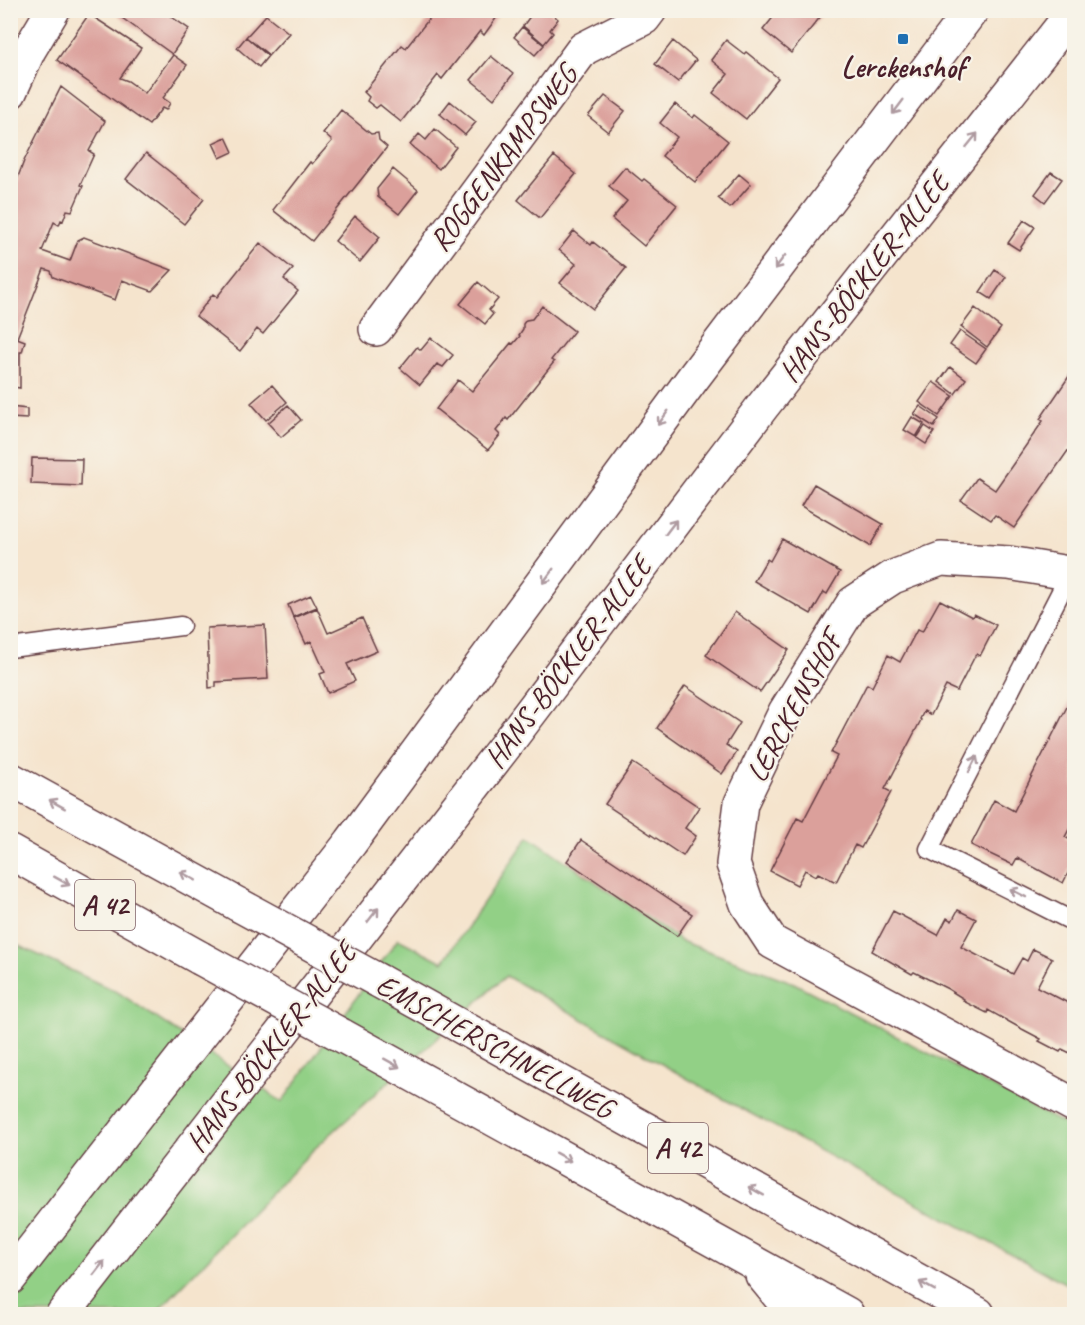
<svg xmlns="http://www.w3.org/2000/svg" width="1085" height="1325" viewBox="0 0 1085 1325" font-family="Caveat,sans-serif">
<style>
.green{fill:#92d086;stroke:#6e7858;stroke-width:1.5}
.building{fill:#dba09b}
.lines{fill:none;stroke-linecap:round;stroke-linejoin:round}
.service-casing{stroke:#643d43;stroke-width:21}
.minor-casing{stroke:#643d43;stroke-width:36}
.tertiary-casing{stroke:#643d43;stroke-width:36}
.motorway-casing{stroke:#643d43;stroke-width:36}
.service{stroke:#fff;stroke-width:18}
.minor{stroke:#fff;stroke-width:33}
.tertiary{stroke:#fff;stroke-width:33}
.motorway{stroke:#fff;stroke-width:33}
.motorway-bridge-casing{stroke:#643d43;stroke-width:36;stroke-linecap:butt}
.motorway-bridge{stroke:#fff;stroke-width:33}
.oneway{stroke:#ae9aa0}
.poi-dot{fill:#1f6fb2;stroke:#f7f3e8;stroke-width:2}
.labels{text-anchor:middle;stroke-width:4.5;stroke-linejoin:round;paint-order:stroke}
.shield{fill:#f7f3e8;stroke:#7e5f64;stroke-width:1.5}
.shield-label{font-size:28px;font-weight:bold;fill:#4a1f2b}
.poi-label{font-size:30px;font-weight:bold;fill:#4a1f2b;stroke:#f7f3e8}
.street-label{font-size:30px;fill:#4a1f2b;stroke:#f7f3e8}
</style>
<rect width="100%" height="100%" fill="#f7f3e8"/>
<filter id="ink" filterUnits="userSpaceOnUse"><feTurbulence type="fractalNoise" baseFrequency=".0167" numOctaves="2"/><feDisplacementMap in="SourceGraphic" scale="12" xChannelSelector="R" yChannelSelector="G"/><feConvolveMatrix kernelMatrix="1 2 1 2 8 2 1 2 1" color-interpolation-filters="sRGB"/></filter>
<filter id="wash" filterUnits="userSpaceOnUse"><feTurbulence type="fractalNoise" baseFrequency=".008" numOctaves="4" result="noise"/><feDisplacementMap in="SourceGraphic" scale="24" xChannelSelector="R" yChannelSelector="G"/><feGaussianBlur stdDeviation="1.35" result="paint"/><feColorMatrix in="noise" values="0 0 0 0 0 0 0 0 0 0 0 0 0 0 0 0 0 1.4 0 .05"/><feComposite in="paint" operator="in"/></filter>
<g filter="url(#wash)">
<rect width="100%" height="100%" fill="#f5e4cd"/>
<path class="green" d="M 529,836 L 681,941 L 794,983 L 1074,1129 L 1074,1288 L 720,1097 L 506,976 L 312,1151 L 155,1314 L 11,1314 L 11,942 L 119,993 L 282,1102 L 398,939 L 443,962 Z"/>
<g id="blocks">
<path class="building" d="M 111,10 L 168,10 L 166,13 L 189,29 L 172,54 Z
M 436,10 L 502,10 L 484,35 L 480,31 L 442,79 L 438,75 L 401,122 L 380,105 L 376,108 L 367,101 L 369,97 L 364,92 L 402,45 L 406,48 Z
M 531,10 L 548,10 L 558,19 L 550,30 L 553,33 L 544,44 L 523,26 L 531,15 L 529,13 Z
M 779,10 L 826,10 L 791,53 L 763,30 Z
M 89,14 L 141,48 L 120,78 L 128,81 L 145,93 L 173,55 L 187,65 L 163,98 L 170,103 L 166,110 L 162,108 L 149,125 L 57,60 Z
M 266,15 L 289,33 L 269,55 L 246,37 Z
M 522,27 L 544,45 L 535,55 L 514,37 Z
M 246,37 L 268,56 L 259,67 L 237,48 Z
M 726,40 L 744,54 L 746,52 L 778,78 L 746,119 L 713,93 L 728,74 L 711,60 Z
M 673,41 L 696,60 L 678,82 L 655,64 Z
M 491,56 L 513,74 L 494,99 L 471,80 Z
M 61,87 L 105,121 L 89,151 L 94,154 L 80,185 L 83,186 L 72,211 L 67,210 L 63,221 L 61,220 L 59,225 L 54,222 L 42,251 L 70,261 L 78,240 L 84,237 L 172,270 L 152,291 L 122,280 L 115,300 L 53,277 L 51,271 L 44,269 L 17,338 L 25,341 L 22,352 L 20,352 L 20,388 L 14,387 L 12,403 L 10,403 L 10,198 L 24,161 Z
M 605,96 L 625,111 L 608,132 L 588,116 Z
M 450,101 L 476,122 L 465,135 L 440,114 Z
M 675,104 L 693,118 L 695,115 L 728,141 L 695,182 L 662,156 L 677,137 L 660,123 Z
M 341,110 L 371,134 L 378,133 L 379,140 L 387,147 L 312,241 L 273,210 L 310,162 L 312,164 L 332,141 L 323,133 Z
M 435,129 L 456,147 L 439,169 L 410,145 L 419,134 L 426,140 Z
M 226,137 L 233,152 L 220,158 L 213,143 Z
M 146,153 L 204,199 L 184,224 L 126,179 Z
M 554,156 L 576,174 L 540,218 L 518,200 Z
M 625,167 L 642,181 L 644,179 L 677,205 L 644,246 L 612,219 L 627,201 L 609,186 Z
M 393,169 L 418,190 L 399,214 L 378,197 L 377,189 Z
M 1051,172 L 1062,179 L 1045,202 L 1035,194 Z
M 739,174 L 751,184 L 730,208 L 718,198 Z
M 355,216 L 380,237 L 360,262 L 335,241 Z
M 1024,220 L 1035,227 L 1019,250 L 1008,243 Z
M 574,231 L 591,245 L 593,242 L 626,268 L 593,309 L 560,283 L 576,264 L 559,250 Z
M 260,243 L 293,269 L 284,279 L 298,291 L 263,334 L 257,329 L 240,351 L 196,316 L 213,294 L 217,297 Z
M 995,270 L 1006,277 L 991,299 L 980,292 Z
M 478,282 L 498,299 L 489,310 L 493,314 L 485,324 L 460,304 Z
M 542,306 L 574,331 L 551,360 L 554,362 L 508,420 L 506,418 L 496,431 L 500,435 L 488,450 L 436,409 L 458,380 L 472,391 L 511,343 L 513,344 L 520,336 L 519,335 L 523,329 L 523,324 L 526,320 L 532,319 Z
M 975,308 L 1001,328 L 987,347 L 961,327 Z
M 960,331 L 986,349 L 976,363 L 950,345 Z
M 431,338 L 453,355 L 443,367 L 437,364 L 420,385 L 400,368 L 417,347 L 421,350 Z
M 950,367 L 966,379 L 955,394 L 939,382 Z
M 1074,369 L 1074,437 L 1072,441 L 1074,442 L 1014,528 L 995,515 L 991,520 L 961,500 L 977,478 L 995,490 L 1043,421 L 1040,419 Z
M 933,382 L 953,396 L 939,416 L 919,402 Z
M 272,385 L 287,402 L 266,420 L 251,403 Z
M 288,405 L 301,420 L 281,437 L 268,423 Z
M 920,406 L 939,419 L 934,427 L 914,414 Z
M 10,407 L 27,409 L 27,419 L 10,418 Z
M 912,417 L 924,424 L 916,437 L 904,430 Z
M 925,426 L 934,432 L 926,444 L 917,438 Z
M 32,458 L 82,459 L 81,486 L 31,484 Z
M 814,484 L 883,524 L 870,546 L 801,506 Z
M 782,539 L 840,572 L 827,594 L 824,592 L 811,614 L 754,581 L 767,559 L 770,561 Z
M 311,595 L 317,607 L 293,617 L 288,605 Z
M 940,600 L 972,617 L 974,614 L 996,625 L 980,656 L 976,654 L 957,691 L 946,686 L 931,715 L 924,711 L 920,719 L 921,720 L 885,789 L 891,792 L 861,848 L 855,845 L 836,882 L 818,873 L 816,876 L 805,870 L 797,885 L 770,871 L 797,818 L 803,821 L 837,756 L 831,753 L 867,684 L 872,687 L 888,655 L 900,662 L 917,630 L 922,632 Z
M 317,608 L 328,633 L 362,618 L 377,651 L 347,664 L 355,681 L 328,693 L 320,674 L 325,672 L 311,641 L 306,644 L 294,618 Z
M 735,612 L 789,650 L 760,692 L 706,655 Z
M 265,625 L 268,679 L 216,682 L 216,687 L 209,688 L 207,628 Z
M 685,686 L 740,723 L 726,745 L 737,752 L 722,774 L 657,728 Z
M 1074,693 L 1074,820 L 1065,837 L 1074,842 L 1074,861 L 1063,883 L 1017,858 L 1013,865 L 971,845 L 994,800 L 1014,811 Z
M 633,763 L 699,807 L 685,828 L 696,836 L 683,856 L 605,804 Z
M 581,840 L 692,914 L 677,936 L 567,861 Z
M 958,910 L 976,919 L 961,947 L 1013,974 L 1022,958 L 1027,961 L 1033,949 L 1052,958 L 1037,987 L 1074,1006 L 1074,1055 L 1062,1049 L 1060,1052 L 1039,1041 L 1041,1039 L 1022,1029 L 988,1010 L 987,1013 L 963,1001 L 964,999 L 948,989 L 914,972 L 912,974 L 872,951 L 893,911 L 938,935 L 947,918 L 952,921 Z"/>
</g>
</g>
<g filter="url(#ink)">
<use href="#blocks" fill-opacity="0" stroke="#643d43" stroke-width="1.5"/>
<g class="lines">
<defs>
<path id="service" d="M 1073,568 L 929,849 L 1074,922
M 10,648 L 181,626"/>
<path id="minor" d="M 10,92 L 29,50 L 53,10
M 376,329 L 583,49 L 644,18 L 650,10
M 1074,574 L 1009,563 L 941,559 L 893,577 L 853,603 L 785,712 L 741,803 L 733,864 L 747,904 L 772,942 L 1074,1105"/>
<path id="tertiary" d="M 10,1278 L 351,842 L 693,378 L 972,10
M 63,1314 L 505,746 L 762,407 L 1074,11"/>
<path id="motorway" d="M 10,779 L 239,905
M 10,852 L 200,958
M 379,981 L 978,1314
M 341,1035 L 847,1314
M 762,1275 L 794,1314"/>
</defs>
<use href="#service" class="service-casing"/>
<use href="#minor" class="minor-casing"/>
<use href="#tertiary" class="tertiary-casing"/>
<use href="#motorway" class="motorway-casing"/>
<use href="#service" class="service"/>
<use href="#minor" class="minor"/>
<use href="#tertiary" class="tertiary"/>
<use href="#motorway" class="motorway"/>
<defs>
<path id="motorway-bridge" d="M 239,905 L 379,981
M 200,958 L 341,1035"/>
</defs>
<use href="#motorway-bridge" class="motorway-bridge-casing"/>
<use href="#motorway-bridge" class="motorway-bridge"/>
</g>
<defs><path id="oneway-shaft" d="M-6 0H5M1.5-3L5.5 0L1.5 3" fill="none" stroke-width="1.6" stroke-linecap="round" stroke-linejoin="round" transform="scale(1.5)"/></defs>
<g class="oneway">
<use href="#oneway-shaft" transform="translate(898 107) rotate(127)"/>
<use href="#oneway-shaft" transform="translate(972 140) rotate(-51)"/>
<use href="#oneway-shaft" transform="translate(780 262) rotate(127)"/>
<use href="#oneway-shaft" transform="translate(663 418) rotate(126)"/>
<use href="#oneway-shaft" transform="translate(671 527) rotate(-53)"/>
<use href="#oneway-shaft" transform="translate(548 576) rotate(126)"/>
<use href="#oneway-shaft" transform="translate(973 764) rotate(-63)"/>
<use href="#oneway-shaft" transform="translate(57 804) rotate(-151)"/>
<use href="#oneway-shaft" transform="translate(188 876) rotate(-151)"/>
<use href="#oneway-shaft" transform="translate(62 881) rotate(29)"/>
<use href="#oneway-shaft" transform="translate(1018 893) rotate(-153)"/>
<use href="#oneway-shaft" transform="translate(373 915) rotate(-52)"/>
<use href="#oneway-shaft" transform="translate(392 1063) rotate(29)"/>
<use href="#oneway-shaft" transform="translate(563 1157) rotate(29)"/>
<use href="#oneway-shaft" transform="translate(756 1191) rotate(-151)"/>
<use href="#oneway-shaft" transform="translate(99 1268) rotate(-52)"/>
<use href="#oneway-shaft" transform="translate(927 1286) rotate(-151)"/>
</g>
</g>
<rect class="poi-dot" x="897" y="33" width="12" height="12" rx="3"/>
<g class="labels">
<g class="shield">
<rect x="75" y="880" width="60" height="50" rx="4.5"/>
<rect x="648" y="1123" width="60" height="50" rx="4.5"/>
</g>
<g class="shield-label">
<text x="105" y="915">A 42</text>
<text x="678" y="1158">A 42</text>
</g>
<g class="poi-label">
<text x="903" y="77">Lerckenshof</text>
</g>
<g class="street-label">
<text transform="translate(503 158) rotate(-53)" y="10">ROGGENKAMPSWEG</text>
<text transform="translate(864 277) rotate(-52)" y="10">HANS-BÖCKLER-ALLEE</text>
<text transform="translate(568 662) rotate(-53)" y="10">HANS-BÖCKLER-ALLEE</text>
<text transform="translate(794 707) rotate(-61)" y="10">LERCKENSHOF</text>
<text transform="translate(495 1046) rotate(29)" y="10">EMSCHERSCHNELLWEG</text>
<text transform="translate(271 1047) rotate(-52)" y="10">HANS-BÖCKLER-ALLEE</text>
</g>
</g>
<rect width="1085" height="1325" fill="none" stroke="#f7f3e8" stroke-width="36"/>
</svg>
